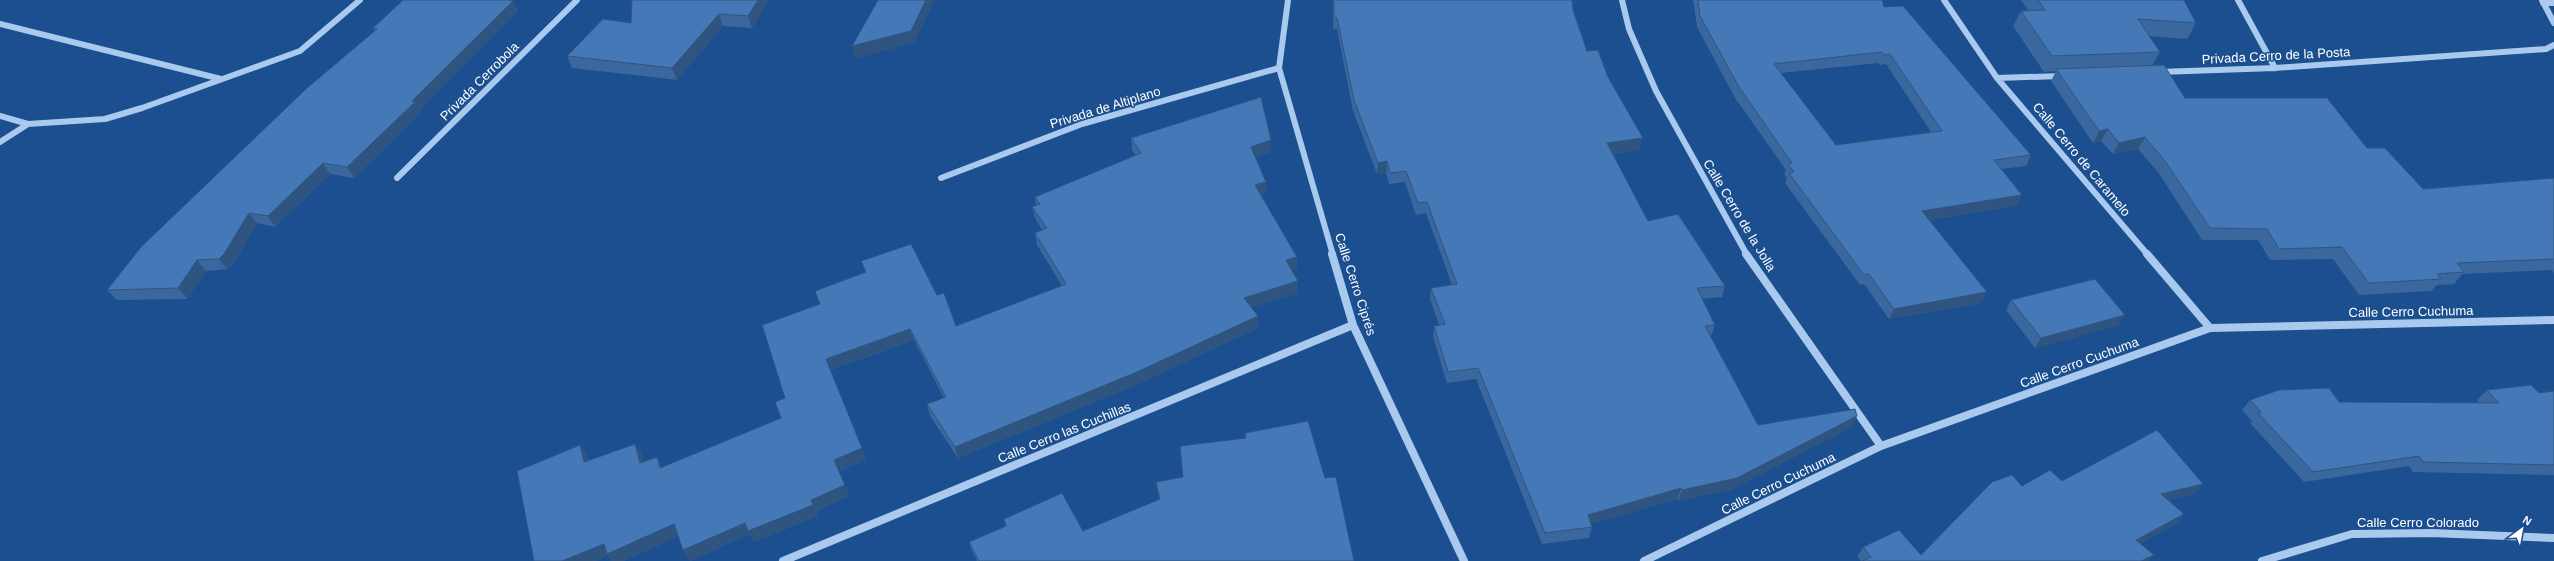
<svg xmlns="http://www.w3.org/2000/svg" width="2554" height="561" viewBox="0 0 2554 561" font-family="Arial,sans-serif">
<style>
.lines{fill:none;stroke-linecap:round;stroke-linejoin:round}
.minor-far1{stroke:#a9c9ee;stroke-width:6}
.minor{stroke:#a9c9ee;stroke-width:8}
.wall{fill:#3a679d;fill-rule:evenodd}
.shaded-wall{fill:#305480}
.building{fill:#4478b7;stroke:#305480;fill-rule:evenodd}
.labels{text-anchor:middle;stroke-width:3;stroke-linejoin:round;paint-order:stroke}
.street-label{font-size:13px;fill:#fff;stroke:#1b4f8f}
</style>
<rect width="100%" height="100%" fill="#1b4f8f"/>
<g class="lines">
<path class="minor-far1" d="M 1288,0 L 1279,68 L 1333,255
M 1622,0 L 1629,29 L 1656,91 L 1747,255
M 1944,0 L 1997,78 L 2148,255
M 2238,0 L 2275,68
M 2542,0 L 2554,23
M 2543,3 L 2554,3
M 0,24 L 221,79
M 2159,72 L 2275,68 L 2546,49 L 2554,45
M 1997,78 L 2061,76
M 0,116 L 28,124
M 0,142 L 28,124 L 105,119 L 142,108 L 300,51 L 360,0
M 397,178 L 577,0
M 941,178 L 1082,124 L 1279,68"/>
<path class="minor" d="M 1332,254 L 1353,325 L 1464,561
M 1746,254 L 1881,446
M 2147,254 L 2210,328
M 783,561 L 1353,325
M 1644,561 L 1881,446 L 2210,328 L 2554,320
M 2262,561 L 2352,534 L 2432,533 L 2554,538"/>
</g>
<path class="wall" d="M 632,0 L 769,0 L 752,28 L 723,26 L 677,80 L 572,68 L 567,56 L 631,23 Z
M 1333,0 L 1572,0 L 1573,10 L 1587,51 L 1608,77 L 1640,149 L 1613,154 L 1648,221 L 1725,286 L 1722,297 L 1702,299 L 1715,325 L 1711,336 L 1711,337 L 1758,425 L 1857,416 L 1852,427 L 1732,489 L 1678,501 L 1677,499 L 1591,524 L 1592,527 L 1589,538 L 1542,544 L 1476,379 L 1447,383 L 1433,337 L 1434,326 L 1439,325 L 1430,299 L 1431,288 L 1452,285 L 1426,213 L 1416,215 L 1405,182 L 1389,184 L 1386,173 L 1377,174 L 1353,111 L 1337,29 L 1333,29 Z
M 1693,0 L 1882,0 L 1884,7 L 2031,155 L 2026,166 L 2001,169 L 2016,206 L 1929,220 L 1987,292 L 1981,303 L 1889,319 L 1864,284 L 1860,285 L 1785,183 L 1787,178 L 1784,174 L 1786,170 L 1735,98 L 1697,27 ZM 1878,63 L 1880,65 L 1886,64 L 1931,132 L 1836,145 L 1781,73 Z
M 2021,0 L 2184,0 L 2196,23 L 2187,39 L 2149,36 L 2160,52 L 2152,66 L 2185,98 L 2367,148 L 2423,189 L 2554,178 L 2554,273 L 2552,270 L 2462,274 L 2454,284 L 2437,285 L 2431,291 L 2359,295 L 2333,259 L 2270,260 L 2258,240 L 2202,240 L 2158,172 L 2138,149 L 2113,154 L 2101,141 L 2093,143 L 2051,81 L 2056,71 L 2044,72 L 2013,26 L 2021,11 L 2028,10 Z
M 513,1 L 518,11 L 420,109 L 422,112 L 354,178 L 330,174 L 275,227 L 257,223 L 233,264 L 227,269 L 206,271 L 187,299 L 117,300 L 107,290 L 374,31 L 373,28 Z
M 1131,138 L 1271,152 L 1256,157 L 1266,182 L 1266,193 L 1261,195 L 1297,257 L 1297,269 L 1292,270 L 1298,293 L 1251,307 L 1258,316 L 1258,328 L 1138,384 L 958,458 L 930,416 L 927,404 L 944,398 L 914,340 L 870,356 L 830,370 L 866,460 L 839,471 L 849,496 L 816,511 L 818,516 L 753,542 L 750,534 L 690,561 L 683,550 L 678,536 L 623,561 L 611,561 L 608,556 L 580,445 L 587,456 L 588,461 L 635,444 L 642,455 L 643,462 L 662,467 L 781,418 L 785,398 L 820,304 L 815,291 L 865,272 L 861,261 L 937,295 L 956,326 L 1062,286 L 1037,245 L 1035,233 L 1042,230 L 1035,218 L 1032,207 L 1036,205 L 1035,197 L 1136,156 L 1132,150 Z
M 2011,300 L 2119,325 L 2035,348 L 2006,310 Z
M 2487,390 L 2539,393 L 2554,391 L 2554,475 L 2413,472 L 2409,466 L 2304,482 L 2250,423 L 2252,421 L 2242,410 L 2250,400 L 2339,402 L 2480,403 L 2477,400 Z
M 1245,433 L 1325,478 L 1354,561 L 977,561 L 972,551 L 969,542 L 1006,526 L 1004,519 L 1083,531 L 1159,500 L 1156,482 L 1183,477 L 1245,439 Z
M 2062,481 L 2195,494 L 2168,500 L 2184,514 L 2176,524 L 2140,543 L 2149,561 L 1861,561 L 1857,557 L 1863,547 L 1921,555 L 2022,486 Z"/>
<path class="shaded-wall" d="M 758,0 L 769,0 L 752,28 L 748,16 Z
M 926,0 L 935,0 L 914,43 L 855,59 L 852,46 Z
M 513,1 L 518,11 L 420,109 L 422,112 L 354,178 L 347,167 L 412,101 Z
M 719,14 L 723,26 L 677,80 L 672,68 Z
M 2108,129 L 2101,141 L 2093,143 L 2099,131 Z
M 2145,137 L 2138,149 L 2113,154 L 2119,143 Z
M 1643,138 L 1640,149 L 1605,155 L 1607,143 Z
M 1271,140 L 1271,152 L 1252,158 L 1251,147 Z
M 1387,161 L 1386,173 L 1377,174 L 1378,163 Z
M 323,163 L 330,174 L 275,227 L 268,216 Z
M 1266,182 L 1266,193 L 1255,197 L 1255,185 Z
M 2022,195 L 2016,206 L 1917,222 L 1922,211 Z
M 249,213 L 257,223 L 233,264 L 227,269 L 219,259 Z
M 1297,257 L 1297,269 L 1286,272 L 1286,260 Z
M 197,260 L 206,271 L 187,299 L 178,288 Z
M 1298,281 L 1298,293 L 1244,310 L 1244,298 Z
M 1987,292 L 1981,303 L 1889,319 L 1894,309 Z
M 2125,315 L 2119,325 L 2035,348 L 2041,338 Z
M 1258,316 L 1258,328 L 1138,384 L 958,458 L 955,447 Z
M 910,329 L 914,340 L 830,370 L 826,359 Z
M 1857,416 L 1852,427 L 1732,489 L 1678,501 L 1682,490 Z
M 635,444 L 642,455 L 647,474 L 640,463 Z
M 580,445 L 587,456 L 591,474 L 584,462 Z
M 862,448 L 866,460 L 838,471 L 834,460 Z
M 657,457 L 663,468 L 660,468 Z
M 2203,484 L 2195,494 L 2154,504 L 2161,494 Z
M 845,485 L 849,496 L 816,511 L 818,516 L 753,542 L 750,534 L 690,561 L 683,550 L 745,523 L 811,500 Z
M 1681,488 L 1677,499 L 1585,526 L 1588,515 Z
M 2184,514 L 2176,524 L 2129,549 L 2136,540 Z
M 674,524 L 680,535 L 623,561 L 611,561 L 608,556 L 597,561 L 562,561 L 604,544 Z
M 2154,555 L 2149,561 L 2141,561 Z"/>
<path class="building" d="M 403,0 L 509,0 L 513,1 L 412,101 L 415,102 L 347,167 L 323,163 L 268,216 L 249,213 L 224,254 L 219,259 L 197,260 L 178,288 L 107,290 L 141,247 L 307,88 L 377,29 L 373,28 Z
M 632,0 L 758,0 L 748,16 L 719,14 L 672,68 L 567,56 L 603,19 L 631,23 Z
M 878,0 L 926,0 L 911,31 L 852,46 Z
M 1334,0 L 1572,0 L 1573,10 L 1587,51 L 1598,50 L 1608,77 L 1643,138 L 1607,143 L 1648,221 L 1678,214 L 1725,286 L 1697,288 L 1715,325 L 1705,326 L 1758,425 L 1855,409 L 1857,416 L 1737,478 L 1682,490 L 1681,488 L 1588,515 L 1592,527 L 1545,533 L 1478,368 L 1448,372 L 1434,326 L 1445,324 L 1431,288 L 1457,284 L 1427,202 L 1418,203 L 1406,171 L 1390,173 L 1387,161 L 1378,163 L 1354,100 L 1337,18 L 1334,18 Z
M 1698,0 L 1882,0 L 1884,7 L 1903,6 L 2031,155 L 1994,160 L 2022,195 L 1922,211 L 1987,292 L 1894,309 L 1869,274 L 1864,275 L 1789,173 L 1794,172 L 1788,164 L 1792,163 L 1739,87 L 1700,16 ZM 1882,52 L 1884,55 L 1890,54 L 1942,131 L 1836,145 L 1774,64 Z
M 2038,0 L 2184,0 L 2196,23 L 2138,19 L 2160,52 L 2052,56 L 2021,11 L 2045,10 Z
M 2164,65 L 2185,98 L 2327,98 L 2367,148 L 2385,148 L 2423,189 L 2554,178 L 2554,259 L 2457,263 L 2464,272 L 2437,274 L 2441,279 L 2369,283 L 2342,247 L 2279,249 L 2267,229 L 2210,228 L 2165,161 L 2145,137 L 2119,143 L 2108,129 L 2099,131 L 2056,69 Z
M 1261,97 L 1271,140 L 1251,147 L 1266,182 L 1255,185 L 1297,257 L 1286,260 L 1298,281 L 1244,298 L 1258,316 L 1137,372 L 955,447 L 927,404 L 946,397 L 910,329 L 826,359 L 862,448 L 834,460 L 845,485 L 811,500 L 813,505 L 748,531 L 745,523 L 683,550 L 674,524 L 607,554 L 604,544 L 562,561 L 534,561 L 517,471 L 580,445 L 584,462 L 635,444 L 640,463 L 657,457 L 660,468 L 781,418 L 775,402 L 785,398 L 762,325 L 820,304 L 815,291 L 866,272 L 861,261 L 911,244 L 937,295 L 944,293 L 956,326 L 1066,284 L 1035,233 L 1047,228 L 1032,207 L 1040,204 L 1035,197 L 1141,153 L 1131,138 Z
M 2095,279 L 2125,315 L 2041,338 L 2011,300 Z
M 2531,385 L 2539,393 L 2554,391 L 2554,465 L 2423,462 L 2419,456 L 2313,472 L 2258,413 L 2261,412 L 2250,400 L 2279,390 L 2329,388 L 2339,402 L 2499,403 L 2487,390 Z
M 1308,421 L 1325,478 L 1336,477 L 1354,561 L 979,561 L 969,542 L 1006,526 L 1004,519 L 1062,493 L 1083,531 L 1160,499 L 1156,482 L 1183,477 L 1180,446 L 1246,438 L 1245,433 Z
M 2157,430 L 2203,484 L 2161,494 L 2184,514 L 2136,540 L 2154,555 L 2141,561 L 1862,561 L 1871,557 L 1863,547 L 1899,530 L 1921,555 L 1992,482 L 2012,475 L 2022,486 L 2050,470 L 2062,481 Z"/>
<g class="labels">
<g class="street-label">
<text transform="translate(2276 55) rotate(-3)" y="5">Privada Cerro de la Posta</text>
<text transform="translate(479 81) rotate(-45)" y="5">Privada Cerrobola</text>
<text transform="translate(1105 107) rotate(-17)" y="5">Privada de Altiplano</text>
<text transform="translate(2082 159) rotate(50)" y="5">Calle Cerro de Caramelo</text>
<text transform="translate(1740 215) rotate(59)" y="5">Calle Cerro de la Jolla</text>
<text transform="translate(1356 284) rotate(72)" y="5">Calle Cerro Ciprés</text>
<text transform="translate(2411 311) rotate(-1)" y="5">Calle Cerro Cuchuma</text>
<text transform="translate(2079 362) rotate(-20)" y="5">Calle Cerro Cuchuma</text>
<text transform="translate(1064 432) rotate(-22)" y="5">Calle Cerro las Cuchillas</text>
<text transform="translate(1778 483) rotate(-26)" y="5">Calle Cerro Cuchuma</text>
<text x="2418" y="527">Calle Cerro Colorado</text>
</g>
</g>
<g transform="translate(2522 529) rotate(32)" stroke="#1b4f8f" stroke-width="3" paint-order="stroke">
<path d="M0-3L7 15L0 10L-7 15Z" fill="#ffffff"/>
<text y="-6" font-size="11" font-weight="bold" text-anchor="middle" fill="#ffffff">N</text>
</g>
</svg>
